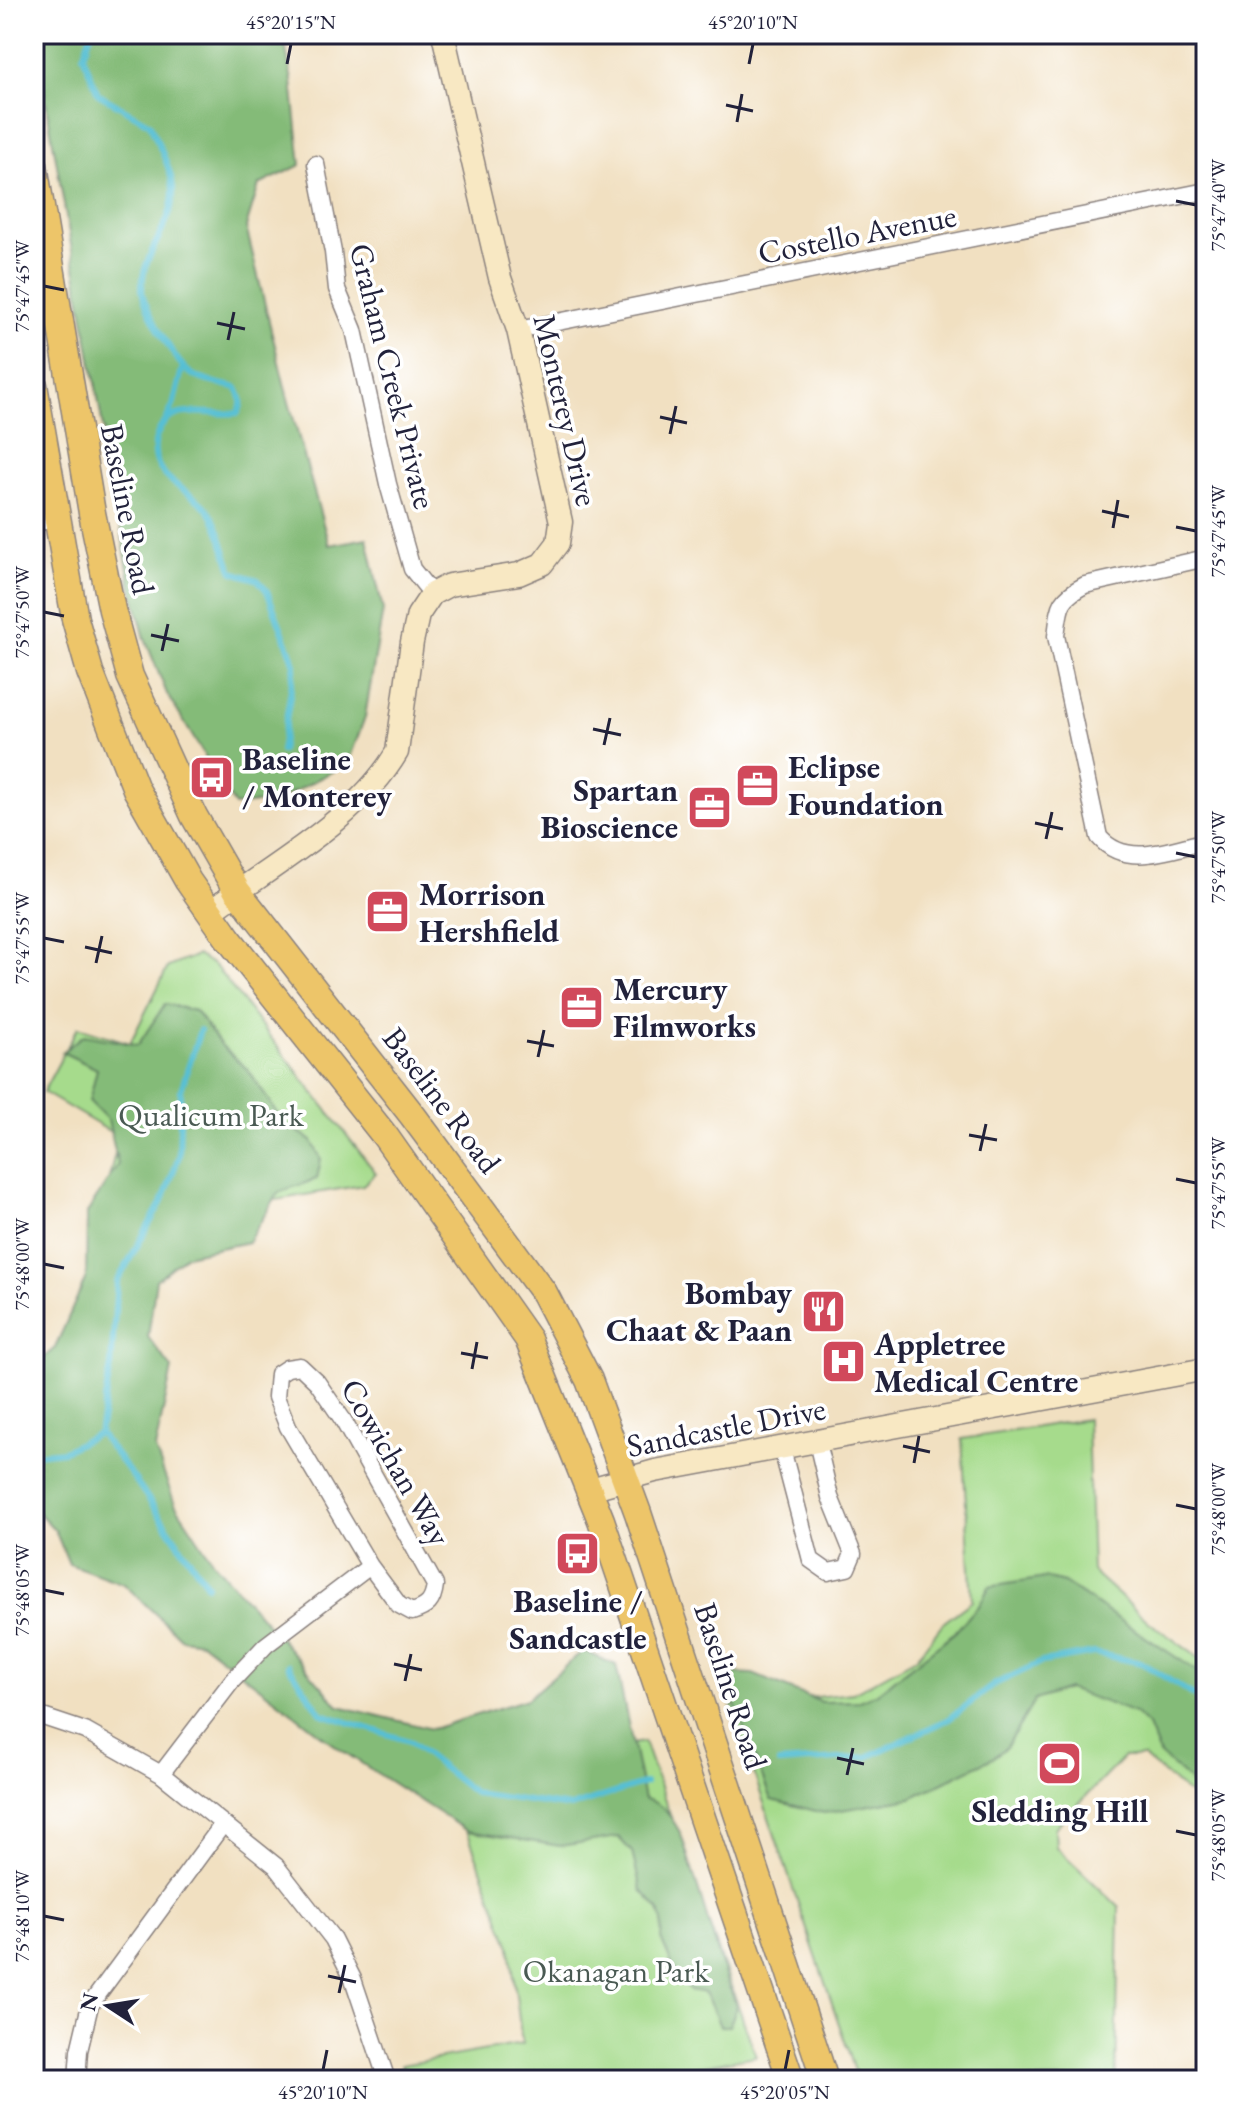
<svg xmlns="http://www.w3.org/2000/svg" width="1240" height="2114" viewBox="0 0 1240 2114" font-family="'EB Garamond',serif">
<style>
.green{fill:#a6db8c;stroke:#647e64;stroke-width:2}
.forest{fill:#84bb78;stroke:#536e5a;stroke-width:2}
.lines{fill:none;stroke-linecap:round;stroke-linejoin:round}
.stream{stroke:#57bfd4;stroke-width:6}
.street-casing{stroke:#8a817e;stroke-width:19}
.secondary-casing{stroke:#8a817e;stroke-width:25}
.primary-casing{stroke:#8a817e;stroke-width:29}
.street{stroke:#fff;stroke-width:16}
.secondary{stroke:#f8e8c3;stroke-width:22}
.primary{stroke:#edc569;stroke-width:26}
.ticks{fill:none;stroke:#22223b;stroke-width:3}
.labels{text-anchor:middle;stroke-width:7;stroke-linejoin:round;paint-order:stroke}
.street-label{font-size:32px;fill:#22223b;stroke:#fff}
.poi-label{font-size:32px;font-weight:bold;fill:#22223b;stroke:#fff;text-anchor:start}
.park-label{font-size:32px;fill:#4a5a53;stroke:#fff}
.neatline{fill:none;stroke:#22223b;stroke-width:3}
.ticks-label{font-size:20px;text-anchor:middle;fill:#22223b}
</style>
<rect width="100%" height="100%" fill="#fff"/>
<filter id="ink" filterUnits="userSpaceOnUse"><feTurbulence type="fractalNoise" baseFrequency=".0125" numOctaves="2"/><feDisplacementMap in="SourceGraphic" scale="16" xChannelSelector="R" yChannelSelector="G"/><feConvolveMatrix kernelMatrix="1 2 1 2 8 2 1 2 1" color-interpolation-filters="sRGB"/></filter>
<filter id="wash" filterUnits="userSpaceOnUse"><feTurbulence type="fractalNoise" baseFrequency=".006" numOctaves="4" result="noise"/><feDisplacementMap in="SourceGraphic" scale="32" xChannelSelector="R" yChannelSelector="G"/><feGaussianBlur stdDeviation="1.8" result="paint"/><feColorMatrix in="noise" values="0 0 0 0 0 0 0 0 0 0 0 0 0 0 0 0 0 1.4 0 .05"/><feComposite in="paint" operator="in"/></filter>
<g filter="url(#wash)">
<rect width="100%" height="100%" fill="#f1e0c1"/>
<path class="green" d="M 197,955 L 215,966 L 376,1173 L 363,1185 L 96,1231 L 119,1137 L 43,1092 L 78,1027 L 130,1043 L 168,967 Z
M 1087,1419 L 1092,1571 L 1149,1622 L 1206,1663 L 1206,1807 L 1143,1757 L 1124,1757 L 1055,1828 L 1056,1847 L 1119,1907 L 1116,2080 L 858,2080 L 731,1706 L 853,1693 L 916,1658 L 943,1623 L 972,1601 L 962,1439 Z
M 644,1742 L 756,2056 L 620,2080 L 404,2080 L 401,2065 L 522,2044 L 510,1947 L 447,1776 Z"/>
<path class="forest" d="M 34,34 L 283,34 L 292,81 L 301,165 L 259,185 L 246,227 L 287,395 L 329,545 L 367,538 L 383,610 L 365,717 L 348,763 L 279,800 L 235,806 L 167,694 L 145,639 L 130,581 Z
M 165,1004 L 195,1011 L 221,1045 L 247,1069 L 282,1120 L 312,1141 L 321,1159 L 317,1179 L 279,1192 L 248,1242 L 186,1255 L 156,1280 L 148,1337 L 172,1369 L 155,1449 L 175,1504 L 214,1563 L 339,1706 L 432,1729 L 527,1699 L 583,1651 L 616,1665 L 644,1799 C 663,1802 672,1818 681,1834 L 728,1985 C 738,2005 738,2007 729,2026 L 720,2026 L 705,1993 L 690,1990 L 673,1967 L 661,1939 L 662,1920 L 659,1910 L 641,1890 L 632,1852 L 618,1837 L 560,1846 L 467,1831 L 341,1750 L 201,1642 L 182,1639 L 124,1584 L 69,1564 L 55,1530 L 34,1508 L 34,1366 L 55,1348 L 86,1277 L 87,1213 L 118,1164 L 108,1120 L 89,1101 L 97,1069 L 62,1052 L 84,1035 L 138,1045 Z
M 1045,1578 L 1064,1583 L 1206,1677 L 1206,1815 L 1203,1814 L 1189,1780 L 1160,1755 L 1148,1726 L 1135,1713 L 1068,1689 L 1035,1700 L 1007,1746 L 993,1758 L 911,1798 L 824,1813 L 771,1800 L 730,1692 L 734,1673 L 753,1674 L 821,1702 L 859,1701 L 876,1694 L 955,1632 L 980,1604 L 989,1587 Z"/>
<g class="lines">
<path class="stream" d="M 91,34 L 83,55 L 98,94 L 150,124 C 157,143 171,167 173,188 C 175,225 142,252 142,288 C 141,304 177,364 190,373 C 203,382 222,384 237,388 C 242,398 243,403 238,413 C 209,417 170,400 157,435 C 153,446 154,460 161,470 C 172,487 196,494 208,510 C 221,528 224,553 233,572 L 258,580 L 267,591 L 295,664 L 281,751
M 166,420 L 173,406 L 183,366
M 99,1433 L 136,1481 L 207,1585
M 34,1454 L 64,1451 L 99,1433 L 111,1366 L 117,1282 L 164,1198 L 179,1156 L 181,1090 L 200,1030
M 288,1665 L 322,1714 L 409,1741 L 474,1793 L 571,1807 L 645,1783
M 779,1763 L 867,1757 L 949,1719 L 995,1684 L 1042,1662 L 1094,1653 L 1142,1663 L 1206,1703"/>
</g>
</g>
<g filter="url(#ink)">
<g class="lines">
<defs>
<path id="street" d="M 316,164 L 333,252 L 337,289 L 354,330 L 388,484 L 412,569 L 432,594
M 518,330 L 1206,191
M 34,523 L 56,519
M 1206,558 L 1085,585 C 1058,599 1060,607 1056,636 L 1099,837 C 1126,869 1171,849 1206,841
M 300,1366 L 317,1382 L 343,1420 L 435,1585 C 433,1602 428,1607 412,1612 L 399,1605 L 370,1566 L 288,1427 L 276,1397 L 278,1374 L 287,1368 Z
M 782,1449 L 811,1560 L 828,1572 L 847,1568 L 853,1554 L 830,1497 L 817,1442
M 34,1714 L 85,1731 L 161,1774 L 276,1866 L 333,1939 L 353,1979 L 387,2080
M 161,1774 L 232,1681 L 266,1645 L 370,1566
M 77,2080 L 79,2051 L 90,2005 L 223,1824"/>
<path id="secondary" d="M 211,911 C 272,865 358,819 397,752 L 412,642 L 418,615 L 432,594 L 449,585 L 519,574 L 542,564 L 558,543 L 561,522 L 518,330 L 500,278 L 443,34
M 590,1489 L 655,1471 L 1206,1369"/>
<path id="primary" d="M 34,165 L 92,513 L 112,610 L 130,676 L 194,816 L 237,891 L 413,1116 L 544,1293 L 589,1380 L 638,1513 L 825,2080
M 34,385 L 75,619 L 90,672 L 136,789 L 188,881 L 228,938 L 385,1136 L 528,1339 L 601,1520 L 791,2080"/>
</defs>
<use href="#street" class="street-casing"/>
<use href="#secondary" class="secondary-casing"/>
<use href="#primary" class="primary-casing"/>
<use href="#street" class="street"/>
<use href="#secondary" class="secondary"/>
<use href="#primary" class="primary"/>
</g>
</g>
<path class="ticks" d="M 287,64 L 291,44M 749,64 L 753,44M 726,105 L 753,111M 737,122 L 742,94M 1176,201 L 1196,205M 44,286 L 64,290M 217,323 L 245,329M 228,340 L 234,312M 660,417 L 687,423M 670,434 L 676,406M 1102,511 L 1129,517M 1176,527 L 1196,531M 1113,528 L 1118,500M 44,612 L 64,616M 151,635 L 179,641M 162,651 L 168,624M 593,729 L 621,735M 604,745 L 610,718M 1035,823 L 1063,829M 1046,839 L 1052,812M 1176,853 L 1196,857M 44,938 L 64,942M 85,947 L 112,953M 96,963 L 102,936M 527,1041 L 554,1046M 538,1057 L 544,1030M 969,1135 L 997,1140M 980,1151 L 986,1124M 1176,1179 L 1196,1183M 44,1264 L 64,1268M 461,1353 L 488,1358M 472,1369 L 477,1342M 903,1446 L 930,1452M 914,1463 L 919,1436M 1176,1505 L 1196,1509M 44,1590 L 64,1594M 394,1664 L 422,1670M 405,1681 L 411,1654M 837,1758 L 864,1764M 847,1775 L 853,1748M 1176,1831 L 1196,1835M 44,1916 L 64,1920M 328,1976 L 356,1982M 339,1993 L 345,1965M 323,2070 L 327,2050M 785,2070 L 789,2050"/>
<defs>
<symbol id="bus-square" viewBox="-11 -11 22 22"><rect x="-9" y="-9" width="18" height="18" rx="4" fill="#d1495b" stroke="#fff"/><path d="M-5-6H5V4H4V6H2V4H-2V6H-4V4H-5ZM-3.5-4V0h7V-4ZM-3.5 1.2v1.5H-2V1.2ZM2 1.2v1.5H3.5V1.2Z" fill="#fff"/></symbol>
<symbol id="office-square" viewBox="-11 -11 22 22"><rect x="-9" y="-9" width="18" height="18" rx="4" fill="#d1495b" stroke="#fff"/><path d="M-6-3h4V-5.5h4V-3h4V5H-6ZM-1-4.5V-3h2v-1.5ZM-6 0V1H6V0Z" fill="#fff"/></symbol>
<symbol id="restaurant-square" viewBox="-11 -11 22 22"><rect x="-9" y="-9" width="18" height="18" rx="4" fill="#d1495b" stroke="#fff"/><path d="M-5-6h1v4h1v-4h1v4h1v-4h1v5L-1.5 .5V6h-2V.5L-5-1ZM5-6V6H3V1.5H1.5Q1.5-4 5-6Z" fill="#fff"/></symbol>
<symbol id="hospital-square" viewBox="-11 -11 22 22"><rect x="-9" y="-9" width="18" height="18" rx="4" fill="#d1495b" stroke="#fff"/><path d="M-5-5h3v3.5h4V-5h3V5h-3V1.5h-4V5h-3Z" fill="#fff"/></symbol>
<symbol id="stadium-square" viewBox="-11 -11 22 22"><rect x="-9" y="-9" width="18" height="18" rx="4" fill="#d1495b" stroke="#fff"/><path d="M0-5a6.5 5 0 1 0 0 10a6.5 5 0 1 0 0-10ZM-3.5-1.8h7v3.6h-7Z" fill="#fff"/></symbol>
</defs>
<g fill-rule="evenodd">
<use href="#bus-square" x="186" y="752" width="51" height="51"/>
<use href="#office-square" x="732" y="760" width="51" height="51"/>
<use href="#office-square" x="684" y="782" width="51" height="51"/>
<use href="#office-square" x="362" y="886" width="51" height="51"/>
<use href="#office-square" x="556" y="982" width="51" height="51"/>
<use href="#restaurant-square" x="798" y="1286" width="51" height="51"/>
<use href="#hospital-square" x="818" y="1336" width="51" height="51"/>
<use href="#bus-square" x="552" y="1528" width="51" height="51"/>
<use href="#stadium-square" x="1034" y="1738" width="51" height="51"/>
</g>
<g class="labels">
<g class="street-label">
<text transform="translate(857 234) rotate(-11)" y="11">Costello Avenue</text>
<text transform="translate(393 376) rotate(76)" y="11">Graham Creek Private</text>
<text transform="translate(566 410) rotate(77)" y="11">Monterey Drive</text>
<text transform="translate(128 509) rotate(79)" y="11">Baseline Road</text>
<text transform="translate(442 1100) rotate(53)" y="11">Baseline Road</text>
<text transform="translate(726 1427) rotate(-11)" y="11">Sandcastle Drive</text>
<text transform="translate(396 1462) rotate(60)" y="11">Cowichan Way</text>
<text transform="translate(731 1686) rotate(72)" y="11">Baseline Road</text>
</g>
<g class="poi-label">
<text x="242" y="770">Baseline<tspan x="242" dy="37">/ Monterey</tspan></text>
<text x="788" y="778">Eclipse<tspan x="788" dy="37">Foundation</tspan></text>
<text x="678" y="801" text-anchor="end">Spartan<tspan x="678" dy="37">Bioscience</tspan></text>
<text x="419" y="905">Morrison<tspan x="419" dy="37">Hershfield</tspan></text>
<text x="613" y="1000">Mercury<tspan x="613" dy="37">Filmworks</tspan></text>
<text x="792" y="1304" text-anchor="end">Bombay<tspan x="792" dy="37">Chaat &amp; Paan</tspan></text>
<text x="874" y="1355">Appletree<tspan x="874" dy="37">Medical Centre</tspan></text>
<text x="578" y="1612" text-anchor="middle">Baseline /<tspan x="578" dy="37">Sandcastle</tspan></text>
<text x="1060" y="1822" text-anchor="middle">Sledding Hill</text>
</g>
<g class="park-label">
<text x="211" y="1126">Qualicum Park</text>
<text x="616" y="1982">Okanagan Park</text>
</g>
</g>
<rect width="1240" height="2114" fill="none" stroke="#fff" stroke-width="88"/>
<g transform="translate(108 2006) rotate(282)" stroke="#ffffff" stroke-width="6" paint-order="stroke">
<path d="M0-6L14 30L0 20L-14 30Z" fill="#22223b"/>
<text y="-12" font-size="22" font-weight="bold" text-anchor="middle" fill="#22223b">N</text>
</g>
<rect x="44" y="44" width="1152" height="2026" class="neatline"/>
<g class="ticks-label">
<text x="291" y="29">45°20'15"N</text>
<text x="753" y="29">45°20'10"N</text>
<text transform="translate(1218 205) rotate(-90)" y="7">75°47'40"W</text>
<text transform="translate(22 286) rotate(-90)" y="7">75°47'45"W</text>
<text transform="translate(1218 531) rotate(-90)" y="7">75°47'45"W</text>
<text transform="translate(22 612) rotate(-90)" y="7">75°47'50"W</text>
<text transform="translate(1218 857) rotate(-90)" y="7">75°47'50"W</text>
<text transform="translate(22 938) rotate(-90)" y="7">75°47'55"W</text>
<text transform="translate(1218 1183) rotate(-90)" y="7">75°47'55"W</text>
<text transform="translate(22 1264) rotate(-90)" y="7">75°48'00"W</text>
<text transform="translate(1218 1509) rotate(-90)" y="7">75°48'00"W</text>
<text transform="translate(22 1590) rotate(-90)" y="7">75°48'05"W</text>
<text transform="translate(1218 1835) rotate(-90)" y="7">75°48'05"W</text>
<text transform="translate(22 1916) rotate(-90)" y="7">75°48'10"W</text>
<text x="323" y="2099">45°20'10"N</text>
<text x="785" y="2099">45°20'05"N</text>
</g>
</svg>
